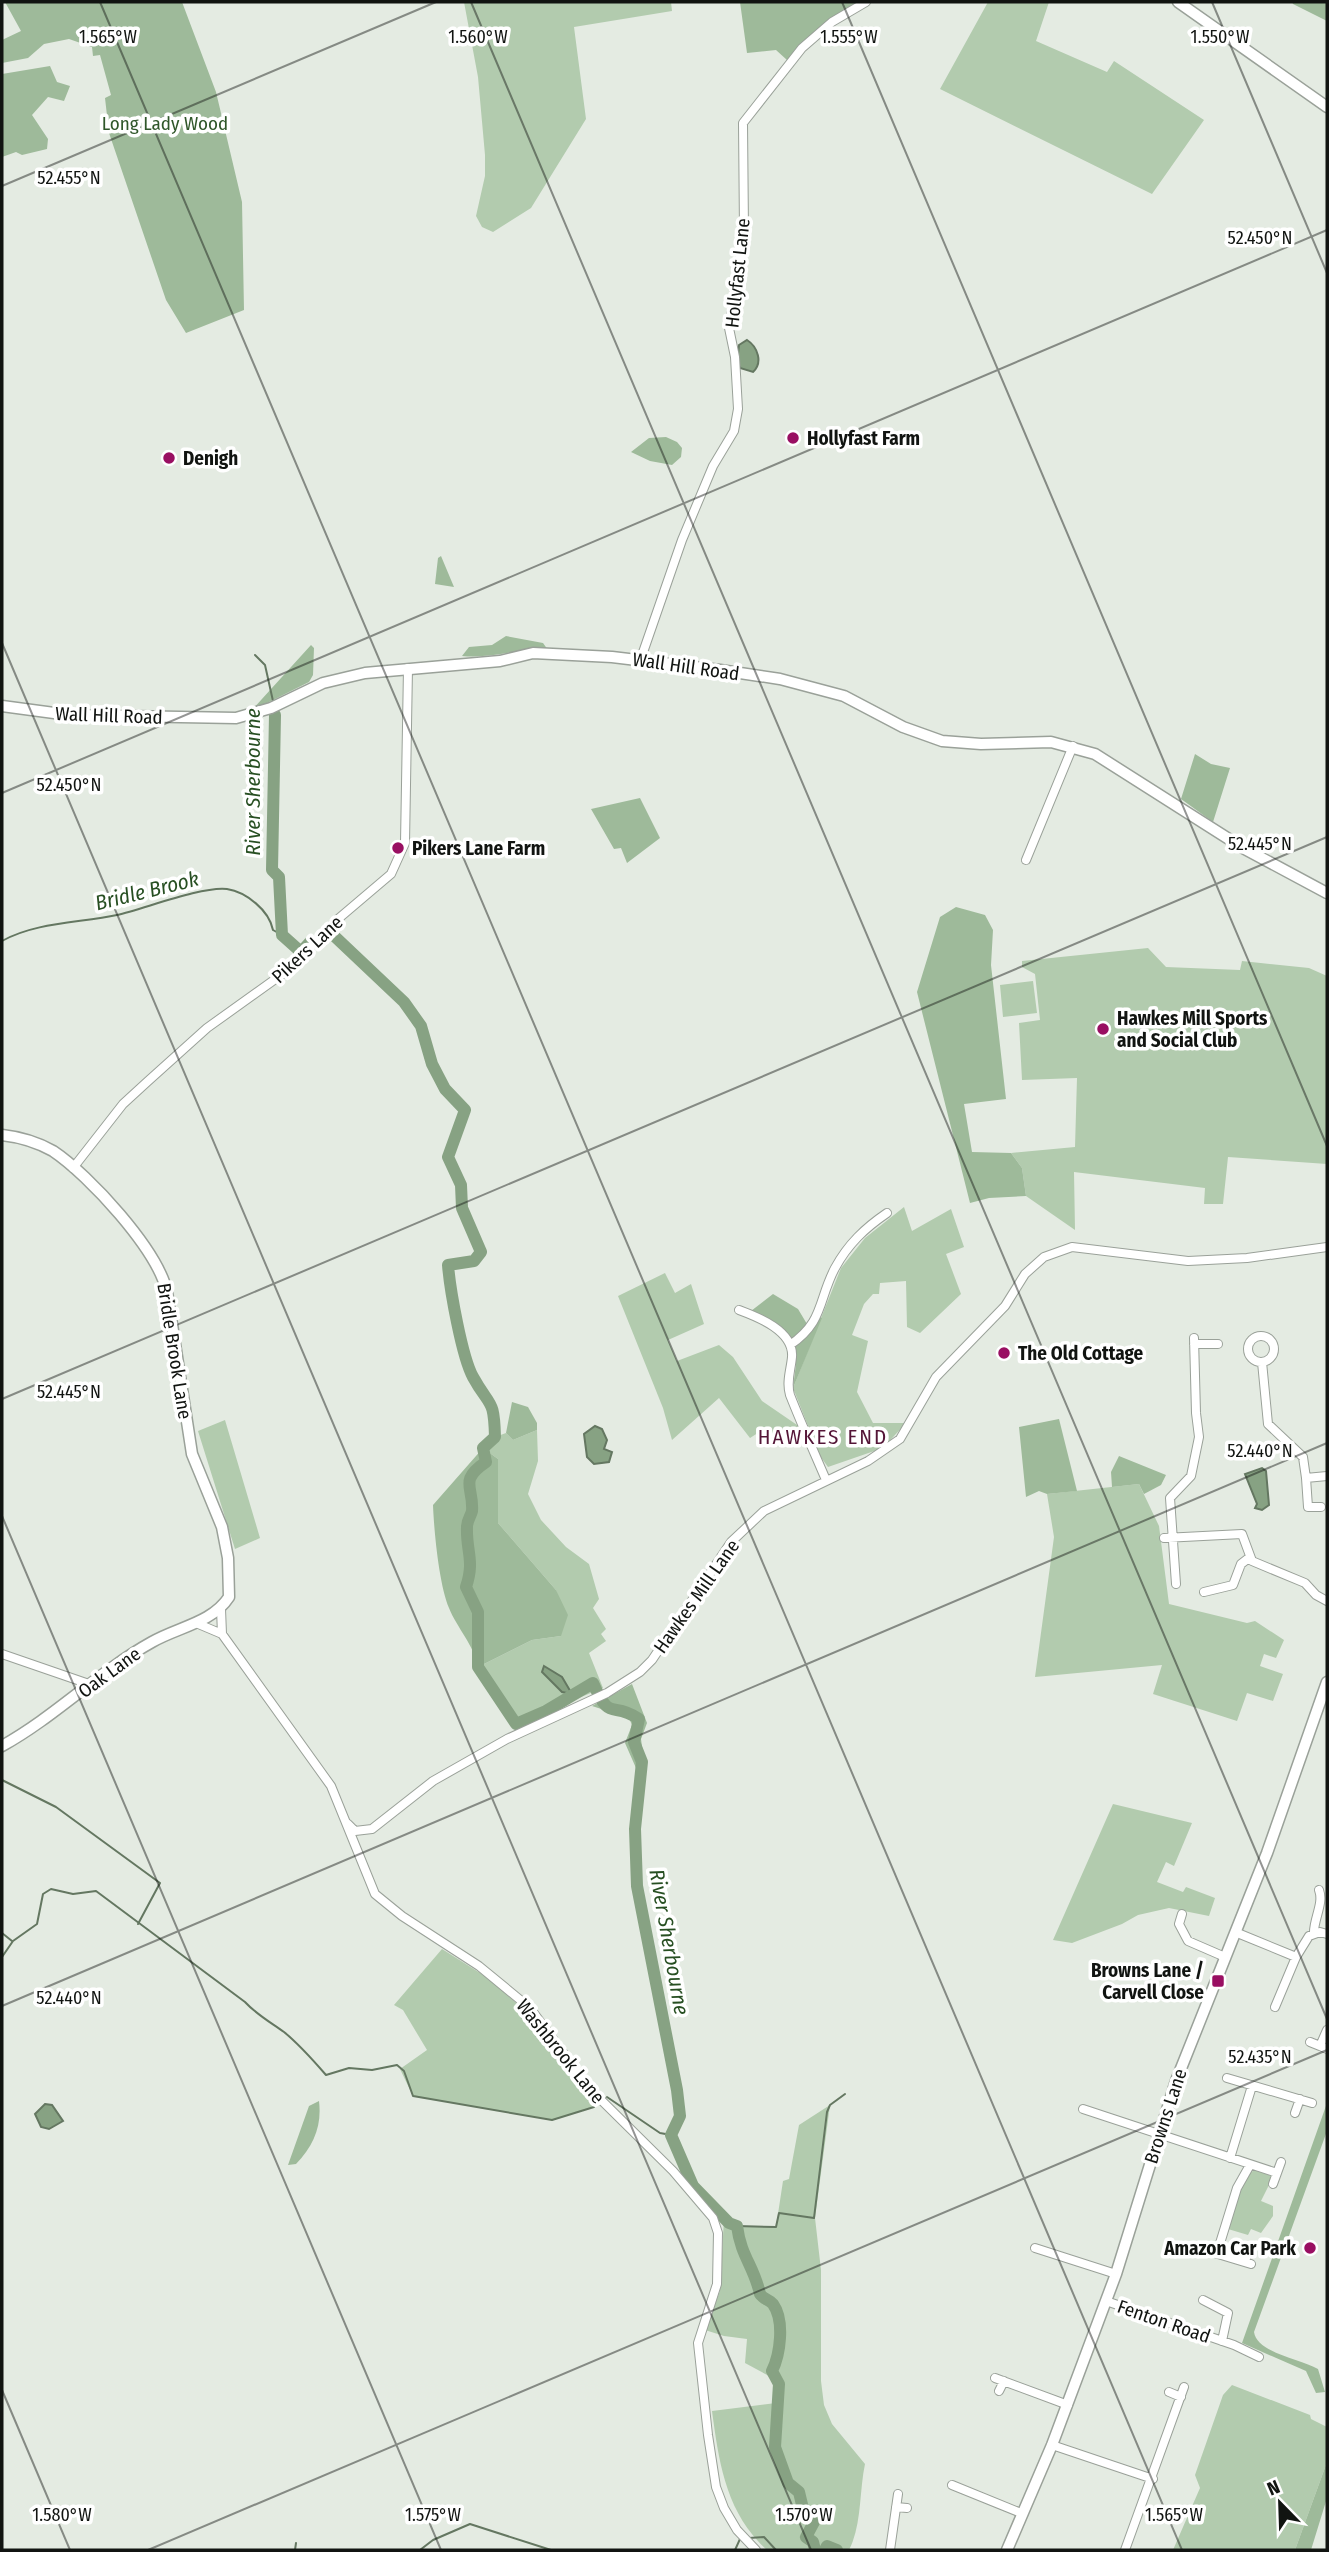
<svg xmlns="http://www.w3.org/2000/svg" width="1329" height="2552" viewBox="0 0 1329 2552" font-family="'Fira Sans Condensed',sans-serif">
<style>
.green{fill:#b2cbae}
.forest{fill:#9eba9a}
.water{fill:#87a283;stroke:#647761;stroke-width:2}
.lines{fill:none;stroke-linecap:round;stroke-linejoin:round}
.stream{stroke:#647761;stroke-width:2}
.river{stroke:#87a283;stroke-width:12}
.street-casing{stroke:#9aa199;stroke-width:10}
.secondary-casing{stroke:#9aa199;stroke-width:13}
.street{stroke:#fff;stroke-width:8}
.secondary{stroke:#fff;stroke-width:10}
.ticks{fill:none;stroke:#111411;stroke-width:2;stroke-opacity:0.45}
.poi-dot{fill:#990f62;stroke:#fff;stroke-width:2.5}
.labels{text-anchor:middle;stroke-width:7;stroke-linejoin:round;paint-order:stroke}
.park-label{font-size:19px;fill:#30572a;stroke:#fff}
.street-label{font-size:19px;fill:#111411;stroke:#fff}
.poi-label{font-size:19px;font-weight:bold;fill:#111411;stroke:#fff;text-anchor:start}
.water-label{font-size:21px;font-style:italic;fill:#274f22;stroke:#fff}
.neighbourhood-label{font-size:21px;letter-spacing:2px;fill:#541537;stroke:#fff}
.ticks-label{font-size:18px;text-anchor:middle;fill:#111411;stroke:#fff;stroke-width:7;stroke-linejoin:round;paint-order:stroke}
</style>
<rect width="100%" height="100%" fill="#e4ebe2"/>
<path class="green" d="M 464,2 L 671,2 L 672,11 L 574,27 L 586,119 L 531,208 L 493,232 L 482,227 L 476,216 L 485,176 L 485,155 L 478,77 Z
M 988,2 L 1049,2 L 1036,41 L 1107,72 L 1114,61 L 1204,120 L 1152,194 L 940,89 Z
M 1148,948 L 1166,967 L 1240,970 L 1242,961 L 1309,968 L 1327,976 L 1327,1164 L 1228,1157 L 1223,1204 L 1204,1204 L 1205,1188 L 1074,1172 L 1075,1230 L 1026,1196 L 1022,1168 L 1011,1153 L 1075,1147 L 1077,1078 L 1022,1080 L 1019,1023 L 1040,1020 L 1035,974 L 1022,967 L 1022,961 Z
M 1033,981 L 1037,1013 L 1003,1017 L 1000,985 Z
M 904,1207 L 912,1231 L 951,1209 L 964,1247 L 946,1254 L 961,1294 L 920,1333 L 907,1327 L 906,1281 L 880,1283 L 879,1294 L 873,1294 L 864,1304 L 852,1335 L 868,1341 L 857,1392 L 873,1423 L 906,1423 L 883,1448 L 828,1467 L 820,1456 L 793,1388 L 841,1268 L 865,1238 Z
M 665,1273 L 675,1293 L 691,1284 L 704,1324 L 668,1340 L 677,1361 L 719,1345 L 733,1357 L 762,1401 L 800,1427 L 773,1444 L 764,1429 L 750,1438 L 719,1398 L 672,1440 L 663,1408 L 618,1296 Z
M 225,1420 L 260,1538 L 235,1549 L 198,1431 Z
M 537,1430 L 538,1461 L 528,1494 L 541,1520 L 566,1547 L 589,1564 L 599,1599 L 593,1608 L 606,1629 L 601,1634 L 606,1641 L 589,1653 L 603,1688 L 516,1724 L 478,1667 L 532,1640 L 561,1636 L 556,1590 L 498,1523 L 498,1459 L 483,1448 L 495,1437 L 506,1433 L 513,1440 Z
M 1139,1484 L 1159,1526 L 1169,1604 L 1247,1623 L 1255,1621 L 1284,1640 L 1276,1658 L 1264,1654 L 1260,1666 L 1283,1674 L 1273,1701 L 1247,1693 L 1237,1721 L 1153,1694 L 1162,1665 L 1035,1677 L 1054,1537 L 1047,1494 Z
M 1113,1804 L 1192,1823 L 1174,1866 L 1166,1862 L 1157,1882 L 1183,1892 L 1186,1887 L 1215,1898 L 1209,1916 L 1169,1908 L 1138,1915 L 1122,1924 L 1072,1943 L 1053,1940 Z
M 442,1949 L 488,1978 L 522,2008 L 597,2106 L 552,2120 L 413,2096 L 400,2069 L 427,2050 L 403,2010 L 394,2005 Z
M 830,2105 L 815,2218 L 821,2270 L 821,2381 L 824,2405 L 832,2424 L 865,2464 C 859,2492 862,2525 849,2550 L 767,2550 C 726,2513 719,2463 712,2411 L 776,2403 L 778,2381 L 745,2363 L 747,2339 L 724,2336 L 705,2330 L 720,2291 L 724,2218 L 737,2226 L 776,2227 L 783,2181 L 789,2179 L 799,2125 Z
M 1257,2170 L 1273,2177 L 1261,2201 L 1273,2206 L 1273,2216 L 1261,2233 L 1251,2229 L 1248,2235 L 1228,2229 L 1240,2189 L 1250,2172 Z
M 1232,2385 L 1310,2415 L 1311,2419 L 1327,2427 L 1327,2462 L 1295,2550 L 1173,2550 L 1200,2488 L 1195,2475 L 1223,2395 Z"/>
<path class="forest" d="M 5,2 L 182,2 L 216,92 L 242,202 L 244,310 L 186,333 L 166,300 L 109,133 L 105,98 L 111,95 L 100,55 L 93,56 L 92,47 L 69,39 L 44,44 L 28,58 L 2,63 L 2,40 L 21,31 Z
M 740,2 L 860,2 L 809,37 L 787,60 L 776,50 L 747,53 Z
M 1292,2 L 1327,2 L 1327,21 L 1293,4 Z
M 50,66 L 57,82 L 70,86 L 64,101 L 48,97 L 32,115 L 48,139 L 47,149 L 22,155 L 16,152 L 2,157 L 2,74 Z
M 666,437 L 677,442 L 682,448 L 681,457 L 672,465 L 650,461 L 631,452 L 649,438 Z
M 441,556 L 454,587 L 435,584 L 438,558 Z
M 506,636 L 543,643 L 548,650 C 518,648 492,659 462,656 L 469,647 L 492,645 Z
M 311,645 L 314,648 L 313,675 L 309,682 L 251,711 Z
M 1195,754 L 1211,764 L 1230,768 L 1213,822 L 1181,799 Z
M 640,798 L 660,838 L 627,863 L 621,848 L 614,849 L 591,809 Z
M 956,907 L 985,915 L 993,930 L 991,965 L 1006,1099 L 964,1104 L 972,1152 L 1011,1153 L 1022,1168 L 1026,1196 L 989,1198 L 970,1203 L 917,992 L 940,917 Z
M 773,1294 L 798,1309 L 807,1324 L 813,1316 L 822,1318 L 793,1388 L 796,1364 L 793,1346 L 751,1311 Z
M 512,1402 L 528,1407 L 537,1423 L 537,1430 L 513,1440 L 506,1433 Z
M 1059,1419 L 1077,1491 L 1047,1494 L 1039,1491 L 1026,1497 L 1019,1427 Z
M 483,1448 L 498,1459 L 498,1523 L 556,1590 L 568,1615 L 561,1636 L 532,1640 L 478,1667 C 474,1645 457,1628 449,1608 C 439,1584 434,1531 433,1505 Z
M 1119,1456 L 1166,1475 L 1161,1485 L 1144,1494 L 1139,1484 L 1112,1487 L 1111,1472 Z
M 632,1684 L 647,1723 L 641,1739 L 645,1768 L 636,1768 L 625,1743 L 632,1725 L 629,1718 L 592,1706 Z
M 319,2101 C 322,2126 314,2145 296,2164 L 288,2165 L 309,2106 Z
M 1327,2103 L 1327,2131 L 1254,2332 C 1257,2353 1301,2359 1318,2369 L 1325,2392 L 1316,2393 L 1306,2371 L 1242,2343 Z
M 1327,2462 L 1327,2498 L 1311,2550 L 1295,2550 Z"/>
<path class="water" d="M 747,340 C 758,347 763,363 753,372 L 740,368 L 737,362 L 739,345 Z
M 595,1426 L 602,1429 L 607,1440 L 604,1449 L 612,1452 L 609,1462 L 594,1464 L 587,1457 L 584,1434 Z
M 1262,1468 L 1266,1471 L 1269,1505 L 1262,1510 L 1255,1508 L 1257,1504 L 1245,1474 Z
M 544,1666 L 562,1677 L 572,1694 L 562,1692 L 542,1672 Z
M 45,2104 L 52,2105 L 63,2121 L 49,2129 L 41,2127 L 35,2114 Z"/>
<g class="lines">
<path class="stream" d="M 255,655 L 265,665 L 273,701
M 2,941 C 36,922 80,923 117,915 C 144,909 202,886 227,889 C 246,892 269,910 273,930 L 282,935
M 2,1780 L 56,1807 L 160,1883 L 138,1924
M 2,1933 L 12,1941
M 2,1957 L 13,1941 L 37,1924 L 43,1894 L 51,1889 L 73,1894 L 96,1891 L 245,2002 C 257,2015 270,2022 284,2032 C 300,2045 313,2060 326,2075 L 349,2068 L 372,2070 L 397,2065 L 404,2071 L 413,2096 L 552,2120 L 594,2107
M 607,2097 L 660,2133 L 671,2135
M 737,2226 L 776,2227 L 779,2213 L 814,2218 L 827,2112 L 830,2105 L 845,2094
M 749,2538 L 764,2537 L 776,2550
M 295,2550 L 296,2543
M 420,2550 L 433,2540 L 470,2524 L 551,2550
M 735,2550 L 740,2539"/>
<path class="river" d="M 275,715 L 272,870 L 279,877 L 282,935 L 301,952 L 311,941
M 330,932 L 404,1002 L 421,1026 L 432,1064 L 445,1089 L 465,1110 L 448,1157 L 461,1185 L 462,1208 L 481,1252 L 474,1261 L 448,1265 C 450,1290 462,1357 473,1377 C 490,1408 494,1397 495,1437 L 483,1448 L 486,1462 C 458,1481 474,1487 472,1511 C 471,1516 467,1520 467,1527 C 466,1552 475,1560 466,1587 L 478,1612 L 478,1667 L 516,1724 L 546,1711 L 593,1683 C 611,1724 611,1700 639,1719 L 634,1742 L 642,1762 L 635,1829 L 637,1886 L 677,2090 L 680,2116 L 671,2135 L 693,2186 L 729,2223 L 737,2226 C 741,2257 754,2266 760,2294 C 764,2300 769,2299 773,2304 C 785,2321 780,2355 772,2371 L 779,2384 L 775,2447 L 788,2483 L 799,2492 L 804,2513 L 814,2522 L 806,2537 L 813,2542 L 815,2550
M 825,2550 L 827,2546 L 837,2550"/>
<defs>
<path id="street" d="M 640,661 L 682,540 L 713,466 L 734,431 L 738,409 L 735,357 L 729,328 L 744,231 L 743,123 L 802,48 L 832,22 L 866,2
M 1026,860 L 1073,746
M 73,1168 L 123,1104 L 147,1082 L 207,1028 L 288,970 L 338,919 L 391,874 L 405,843 L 408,668
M 739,1310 C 758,1317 794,1331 792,1357 C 791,1369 786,1382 790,1395 C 801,1423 814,1452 826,1480
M1248 1349a13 13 0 1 1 26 0a13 13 0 1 1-26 0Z
M 1194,1344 L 1218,1344
M 790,1345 C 824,1322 818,1300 835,1268 C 848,1244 865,1228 887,1213
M 1262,1362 L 1268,1424 L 1303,1457 L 1306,1478
M 1321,1507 L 1308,1507 L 1306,1478 L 1327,1476
M 1164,1538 L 1242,1534 L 1252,1561 L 1305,1583 L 1316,1595 L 1327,1601
M 1176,1584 L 1170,1498 L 1191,1476 L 1199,1437 L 1196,1413 L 1194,1338
M 1204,1592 L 1233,1585 L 1241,1564 L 1250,1557
M 221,1609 L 222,1634 L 331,1786 L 375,1894 L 402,1916 L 479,1966 L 530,2008 L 590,2089 L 673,2171 L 713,2218 L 718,2233 L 717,2284 L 698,2343 L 708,2435 L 716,2487 L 724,2508 L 737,2530 L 756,2550
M 196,1623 L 222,1634
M 2,1654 L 89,1684
M 348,1824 L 355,1831 L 372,1829 L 433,1781 L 507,1739 L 607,1693 L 640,1672 L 652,1660 L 731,1542 L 764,1511 L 868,1461 L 900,1439 L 936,1377 L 1005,1306 L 1025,1274 L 1044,1257 L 1072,1247 L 1188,1261 L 1247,1258 L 1327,1247
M 1182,1914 L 1179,1924 L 1188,1941 L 1225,1957
M 1235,1932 L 1296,1957 L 1309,1936 L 1320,1932 L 1327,1934
M 1314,1932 C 1314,1918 1324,1903 1319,1890
M 1275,2007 L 1296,1957
M 1327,2030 L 1320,2046 L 1327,2049
M 1310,2042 L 1320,2046
M 1227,2078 L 1312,2103
M 1083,2109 L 1277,2173
M 1295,2113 L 1300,2099
M 1230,2158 L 1252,2086
M 1273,2184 L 1281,2162
M 1035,2248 L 1116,2274
M 1198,2248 L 1251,2264
M 1217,2253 L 1237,2188 L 1250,2165
M 1245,2262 L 1248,2251
M 1203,2300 L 1228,2313 L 1222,2341
M 1106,2301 L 1234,2345 L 1259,2357
M 995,2378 L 1068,2405
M 999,2391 L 1004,2381
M 1169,2392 L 1181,2397
M 1052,2445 L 1153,2479
M 952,2485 L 1021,2513
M 896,2507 L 907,2508
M 890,2550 L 898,2494
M 1125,2550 L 1184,2387"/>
<path id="secondary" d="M 1178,2 L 1327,107
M 2,706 L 69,715 L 236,718 L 271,708 L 323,683 L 365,673 L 500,661 L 533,653 L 612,657 L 720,670 L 780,679 L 844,696 L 903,727 L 942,741 L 981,744 L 1051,742 L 1095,754 L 1243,848 L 1327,893
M 2,1135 C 20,1137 37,1142 53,1151 C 89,1175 158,1250 167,1292 L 192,1454 L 222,1527 L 228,1558 L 229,1597 C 212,1623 178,1627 152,1642 C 98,1672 56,1716 2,1746
M 1007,2550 L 1052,2445 L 1116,2274 L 1176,2081 L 1267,1853 L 1327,1682"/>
</defs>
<use href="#street" class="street-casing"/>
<use href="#secondary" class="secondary-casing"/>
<use href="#street" class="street"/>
<use href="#secondary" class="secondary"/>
</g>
<path class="ticks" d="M 100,2 L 1182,2550M 471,2 L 1327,2019M 842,2 L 1327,1146M 1212,2 L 1327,273M 2,186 L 436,2M 2,643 L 811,2550M 2,793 L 1327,230M 2,1399 L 1327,837M 2,1516 L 441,2550M 2,2006 L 1327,1443M 2,2390 L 70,2550M 148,2550 L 1327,2050"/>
<g class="poi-dot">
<circle cx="793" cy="438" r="7"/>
<circle cx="169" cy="458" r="7"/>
<circle cx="398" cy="848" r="7"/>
<circle cx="1103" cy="1029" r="7"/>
<circle cx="1004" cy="1353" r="7"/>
<rect x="1211" y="1974" width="14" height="14" rx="3.5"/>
<circle cx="1310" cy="2248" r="7"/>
</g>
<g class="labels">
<g class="park-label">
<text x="165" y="130">Long Lady Wood</text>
</g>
<g class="street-label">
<text transform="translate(737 273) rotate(-84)" y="7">Hollyfast Lane</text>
<text transform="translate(686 666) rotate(8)" y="7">Wall Hill Road</text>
<text transform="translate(109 715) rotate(2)" y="7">Wall Hill Road</text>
<text transform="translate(307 949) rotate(-43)" y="7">Pikers Lane</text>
<text transform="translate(175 1351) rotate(81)" y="7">Bridle Brook Lane</text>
<text transform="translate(696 1596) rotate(-55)" y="7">Hawkes Mill Lane</text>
<text transform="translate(109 1672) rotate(-36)" y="7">Oak Lane</text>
<text transform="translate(561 2051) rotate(51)" y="7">Washbrook Lane</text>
<text transform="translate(1165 2116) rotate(-72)" y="7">Browns Lane</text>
<text transform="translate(1164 2321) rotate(19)" y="7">Fenton Road</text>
</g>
<g class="poi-label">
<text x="807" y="445">Hollyfast Farm</text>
<text x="183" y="465">Denigh</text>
<text x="412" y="855">Pikers Lane Farm</text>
<text x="1117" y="1025">Hawkes Mill Sports<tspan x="1117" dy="22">and Social Club</tspan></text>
<text x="1018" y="1360">The Old Cottage</text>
<text x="1204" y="1977" text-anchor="end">Browns Lane /<tspan x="1204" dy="22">Carvell Close</tspan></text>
<text x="1296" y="2255" text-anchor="end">Amazon Car Park</text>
</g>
<g class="water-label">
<text transform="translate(253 782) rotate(-90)" y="7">River Sherbourne</text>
<text transform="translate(147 891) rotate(-14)" y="7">Bridle Brook</text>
<text transform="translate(669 1942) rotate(80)" y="7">River Sherbourne</text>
</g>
<g class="neighbourhood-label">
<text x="823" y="1444">HAWKES END</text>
</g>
</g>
<g class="ticks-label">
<text x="108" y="43">1.565°W</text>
<text x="478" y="43">1.560°W</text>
<text x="849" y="43">1.555°W</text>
<text x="1220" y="43">1.550°W</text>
<text x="69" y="184">52.455°N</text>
<text x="1260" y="244">52.450°N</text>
<text x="69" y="791">52.450°N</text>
<text x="1260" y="850">52.445°N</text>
<text x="69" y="1398">52.445°N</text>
<text x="1260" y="1457">52.440°N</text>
<text x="69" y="2004">52.440°N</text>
<text x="1260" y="2063">52.435°N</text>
<text x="62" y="2521">1.580°W</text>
<text x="433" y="2521">1.575°W</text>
<text x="804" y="2521">1.570°W</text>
<text x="1174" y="2521">1.565°W</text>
</g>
<rect width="1329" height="2552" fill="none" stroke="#111411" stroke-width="7"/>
<g transform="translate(1280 2503) rotate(337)" stroke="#ffffff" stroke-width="5" paint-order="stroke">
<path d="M0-5L12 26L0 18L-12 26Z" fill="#111411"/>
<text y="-10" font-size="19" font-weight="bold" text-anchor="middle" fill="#111411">N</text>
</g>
</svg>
